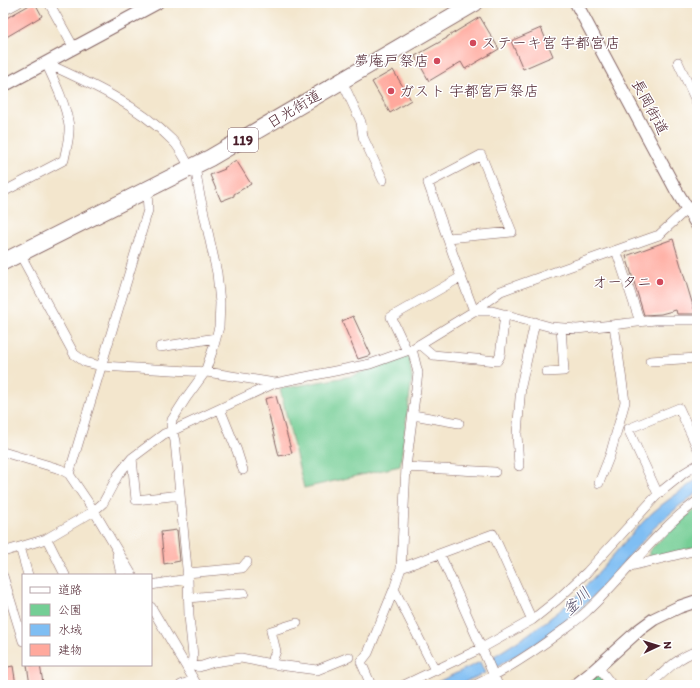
<svg xmlns="http://www.w3.org/2000/svg" width="700" height="688" viewBox="0 0 700 688" font-family="Itim,'Klee One',sans-serif">
<style>
.green{fill:#74ce95;stroke:#5f7660}
.water{fill:#7fbef3;stroke:#646e8f}
.building{fill:#ffa99d}
.lines{fill:none;stroke-linecap:round;stroke-linejoin:round}
.street-casing{stroke:#856564;stroke-width:10}
.secondary-casing{stroke:#856564;stroke-width:14}
.highway-casing{stroke:#856564;stroke-width:18}
.street{stroke:#fff;stroke-width:9}
.secondary{stroke:#fff;stroke-width:12}
.highway{stroke:#fff;stroke-width:16}
.poi-dot{fill:#d1495b;stroke:#fff;stroke-width:1.5}
.labels{text-anchor:middle;stroke-width:3;stroke-linejoin:round;paint-order:stroke}
.shield{fill:#fff;stroke:#80626b;stroke-width:1}
.shield-label{font-size:14px;font-weight:bold;fill:#4a1f2b}
.poi-label{font-size:15px;fill:#4a1f2b;stroke:#fff;text-anchor:start}
.street-label{font-size:15px;fill:#4a1f2b;stroke:#fff}
.water-label{font-size:16px;font-style:italic;fill:#5d5771;stroke:#fff}
</style>
<rect width="100%" height="100%" fill="#fff"/>
<filter id="ink" filterUnits="userSpaceOnUse"><feTurbulence type="fractalNoise" baseFrequency=".025" numOctaves="2"/><feDisplacementMap in="SourceGraphic" scale="8" xChannelSelector="R" yChannelSelector="G"/><feConvolveMatrix kernelMatrix="1 2 1 2 8 2 1 2 1" color-interpolation-filters="sRGB"/></filter>
<filter id="wash" filterUnits="userSpaceOnUse"><feTurbulence type="fractalNoise" baseFrequency=".012" numOctaves="4" result="noise"/><feDisplacementMap in="SourceGraphic" scale="16" xChannelSelector="R" yChannelSelector="G"/><feGaussianBlur stdDeviation="0.9" result="paint"/><feColorMatrix in="noise" values="0 0 0 0 0 0 0 0 0 0 0 0 0 0 0 0 0 1.4 0 .05"/><feComposite in="paint" operator="in"/></filter>
<g filter="url(#wash)">
<rect width="100%" height="100%" fill="#f3e6cd"/>
<path class="green" d="M 409,355 L 412,379 L 400,466 L 304,488 L 280,389 L 352,376 Z
M 697,508 L 697,547 L 649,558 L 649,551 L 680,521 Z
M 599,674 L 606,685 L 583,685 Z"/>
<path class="water" d="M 697,479 L 697,493 L 679,506 L 654,528 L 592,598 L 570,618 L 540,641 L 495,668 L 491,658 C 522,639 553,619 579,593 C 604,568 625,539 651,514 C 665,501 682,491 697,479 Z
M 480,662 L 485,673 L 458,685 L 431,685 Z"/>
<g id="blocks">
<path class="building" d="M 33,3 L 35,3 L 42,16 L 3,39 L 3,20 Z
M 480,17 L 499,49 L 465,69 L 461,62 L 429,81 L 415,56 L 447,38 L 447,37 Z
M 541,28 L 553,56 L 523,69 L 511,41 Z
M 393,70 L 411,100 L 390,113 L 372,82 Z
M 236,160 L 251,184 L 234,194 L 234,196 L 221,201 L 210,175 L 225,169 L 224,168 Z
M 673,239 L 694,309 L 697,309 L 697,314 L 677,314 L 676,310 L 661,314 L 644,315 L 626,256 Z
M 353,316 L 371,355 L 358,359 L 342,321 Z
M 276,396 L 292,453 L 279,456 L 265,399 Z
M 177,530 L 180,561 L 164,564 L 161,532 Z
M 27,665 L 40,665 L 43,683 L 30,685 Z
M 13,666 L 16,685 L 3,685 L 3,668 Z"/>
</g>
</g>
<g filter="url(#ink)">
<use href="#blocks" fill-opacity="0" stroke="#856564" stroke-width="1"/>
<g class="lines">
<defs>
<path id="street" d="M 49,3 L 74,48
M 3,11 L 18,3
M 678,62 L 697,103
M 46,63 C 90,83 138,105 172,140 C 180,147 185,159 190,168
M 342,81 L 361,122 L 363,137 L 383,180
M 3,192 L 64,160 C 66,149 70,137 69,126 C 66,105 55,82 46,63
M 448,238 L 512,232 L 481,155 L 428,183 L 461,277
M 616,250 L 640,322
M 20,254 L 74,354 L 85,362 L 101,366 L 207,372 L 275,383
M 420,344 L 433,355 L 497,361 L 500,356 L 505,314
M 160,347 L 216,338
M 407,351 L 391,317 L 461,277 L 474,311 L 501,291 L 659,235 L 687,209 L 697,205
M 650,361 L 697,358
M 546,372 L 564,371 L 561,328
M 220,409 L 237,451 L 243,470
M 413,415 L 459,423
M 3,452 L 60,469 L 69,474
M 132,458 L 136,500 L 180,495
M 519,466 L 517,434 L 521,386 L 535,322
M 406,467 L 495,472
M 599,483 L 610,455 L 625,402 L 614,325
M 658,494 L 628,429 L 679,408 L 697,447
M 47,539 L 65,575
M 20,547 L 28,575
M 3,552 L 46,539 L 94,511 L 103,503 L 118,475 L 132,458 L 164,434 L 172,431 L 275,383 L 370,364 L 412,349 L 474,311 L 492,311 L 551,327 L 577,329 L 655,320 L 697,320
M 440,554 L 498,685
M 117,555 L 121,575
M 631,566 L 697,550
M 401,568 L 406,467 L 418,373 L 412,349
M 187,573 L 242,568 L 247,562
M 132,575 L 94,511 L 69,474 L 148,210 L 147,190
M 3,576 L 23,641
M 151,585 L 188,579
M 188,598 L 244,593
M 151,607 L 197,685
M 192,664 L 199,667 L 214,662 L 241,658 L 271,664 L 276,651 L 271,631 L 297,623
M 271,664 L 317,670 L 349,657
M 187,667 L 192,664 L 193,656 L 189,616 L 188,579 L 175,441 L 171,425 L 172,420 L 186,398 L 205,372 L 213,349 L 219,327 L 220,303 L 217,273 L 199,191 L 195,166
M 598,667 L 612,685
M 435,670 L 394,589 L 401,568 L 493,534 L 532,620
M 181,685 L 194,680
M 371,685 L 361,662 L 368,653 L 394,589
M 404,685 L 482,648 L 532,620 L 557,600 L 587,572 L 658,494 L 684,473 L 697,465
M 475,685 C 507,670 535,651 563,630 C 571,624 580,618 587,611 C 625,576 655,532 697,501
M 650,685 C 664,672 678,657 697,651"/>
<path id="secondary" d="M 576,3 L 676,190 L 697,225
M 3,86 L 157,3
M 576,685 L 590,674 L 639,630 L 654,619 L 679,607 L 697,601"/>
<path id="highway" d="M 3,262 L 210,158 L 475,3"/>
</defs>
<use href="#street" class="street-casing"/>
<use href="#secondary" class="secondary-casing"/>
<use href="#highway" class="highway-casing"/>
<use href="#street" class="street"/>
<use href="#secondary" class="secondary"/>
<use href="#highway" class="highway"/>
</g>
</g>
<g class="poi-dot">
<circle cx="473" cy="43" r="4"/>
<circle cx="437" cy="61" r="4"/>
<circle cx="391" cy="91" r="4"/>
<circle cx="660" cy="282" r="4"/>
</g>
<g class="labels">
<rect class="shield" x="228" y="128" width="30" height="24" rx="3"/>
<g class="shield-label">
<text x="243" y="145">119</text>
</g>
<g class="poi-label">
<text x="481" y="48">ステーキ宮 宇都宮店</text>
<text x="429" y="66" text-anchor="end">夢庵戸祭店</text>
<text x="399" y="96">ガスト 宇都宮戸祭店</text>
<text x="652" y="287" text-anchor="end">オータニ</text>
</g>
<g class="street-label">
<text transform="translate(650 107) rotate(62)" y="5">長岡街道</text>
<text transform="translate(294 109) rotate(-31)" y="5">日光街道</text>
</g>
<g class="water-label">
<text transform="translate(576 601) rotate(-45)" y="6">釜川</text>
</g>
</g>
<rect width="700" height="688" fill="none" stroke="#fff" stroke-width="16"/>
<rect x="22" y="574" width="130" height="92" fill="#ffffff" stroke="#b7a5aa"/>
<rect x="30" y="587" width="20" height="6" fill="#ffffff" stroke="#b7a5aa"/>
<text x="58" y="594" font-size="12" fill="#4a1f2b">道路</text>
<rect x="30" y="604" width="20" height="12" fill="#74ce95" stroke="#b7a5aa"/>
<text x="58" y="614" font-size="12" fill="#4a1f2b">公園</text>
<rect x="30" y="624" width="20" height="12" fill="#7fbef3" stroke="#b7a5aa"/>
<text x="58" y="634" font-size="12" fill="#4a1f2b">水域</text>
<rect x="30" y="644" width="20" height="12" fill="#ffa99d" stroke="#b7a5aa"/>
<text x="58" y="654" font-size="12" fill="#4a1f2b">建物</text>
<g transform="translate(658 646) rotate(86)" stroke="#ffffff" stroke-width="3" paint-order="stroke">
<path d="M0-3L7 15L0 10L-7 15Z" fill="#4a1f2b"/>
<text y="-6" font-size="11" font-weight="bold" text-anchor="middle" fill="#4a1f2b">N</text>
</g>
</svg>
